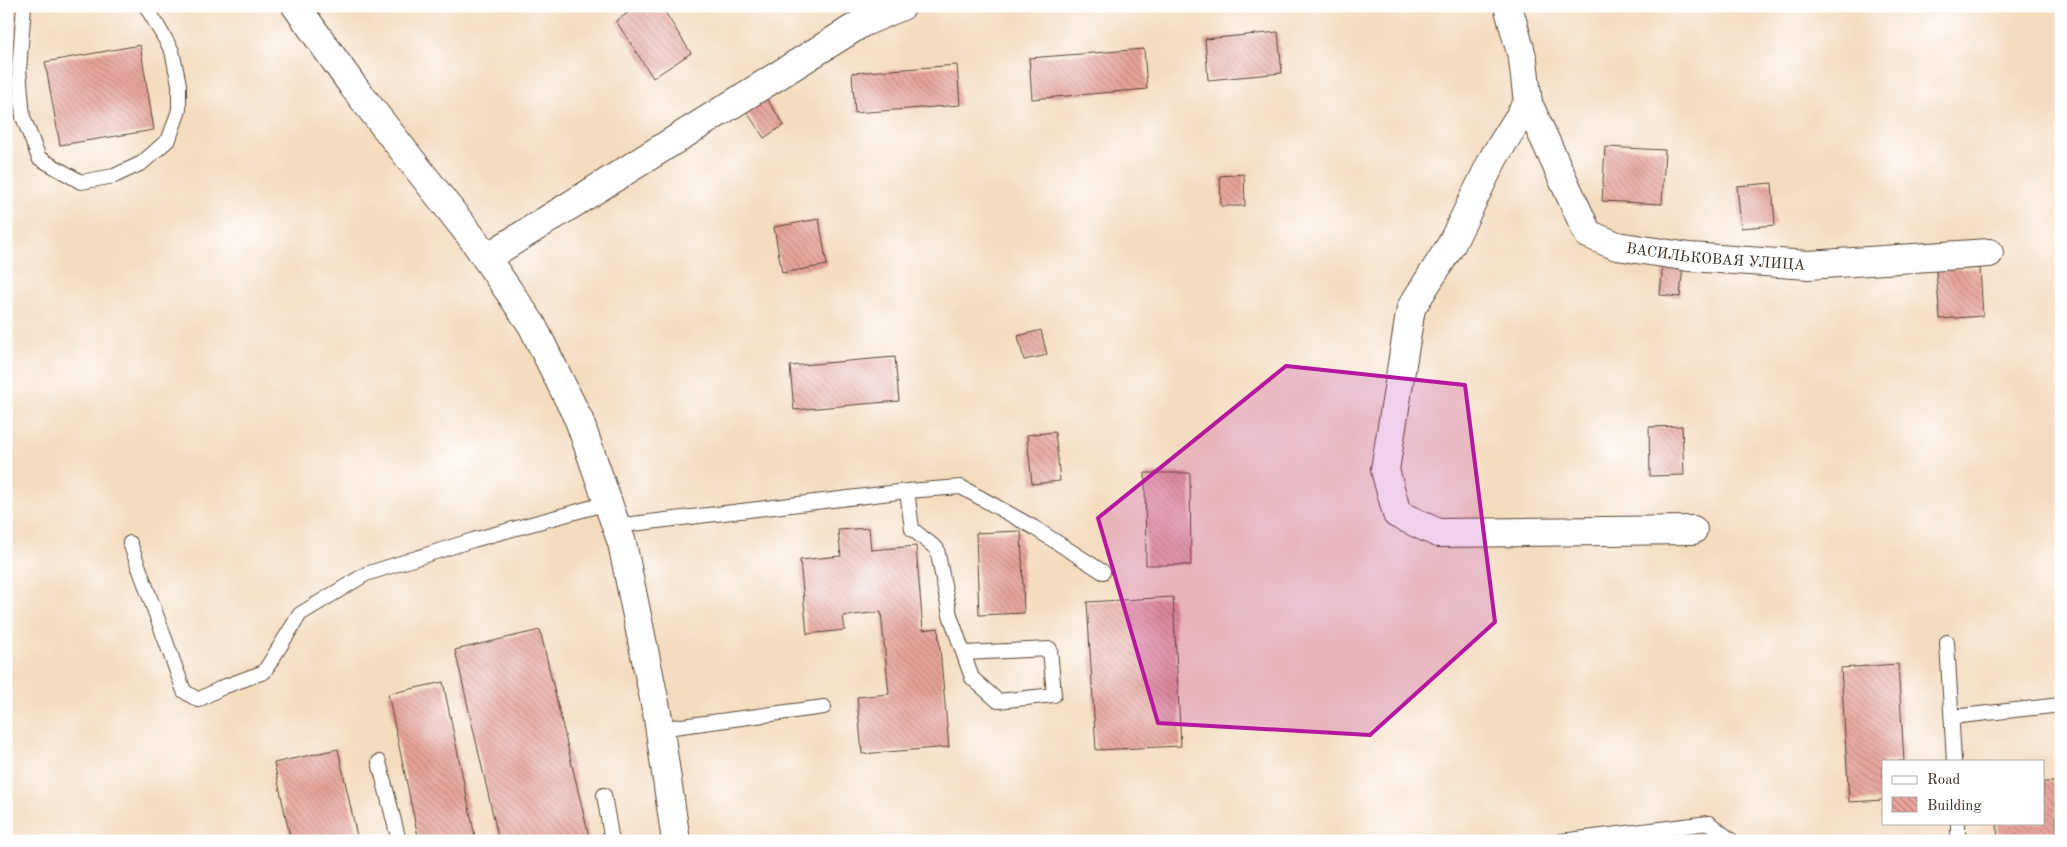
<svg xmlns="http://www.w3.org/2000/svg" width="2067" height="847" viewBox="0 0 2067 847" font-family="'Old Standard TT',serif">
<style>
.building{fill:url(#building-back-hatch)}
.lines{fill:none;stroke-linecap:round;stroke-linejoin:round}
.service-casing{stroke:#574536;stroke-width:16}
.minor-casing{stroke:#574536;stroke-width:30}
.service{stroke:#fff;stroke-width:14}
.minor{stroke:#fff;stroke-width:28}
.marked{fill:#b5179e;fill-opacity:0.2;stroke:#b5179e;stroke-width:4;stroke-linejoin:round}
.labels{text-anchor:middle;stroke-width:5;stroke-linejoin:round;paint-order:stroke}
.street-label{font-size:15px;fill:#3b2a1e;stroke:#fff}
</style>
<defs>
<pattern id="building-back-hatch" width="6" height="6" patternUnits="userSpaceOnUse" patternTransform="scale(1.25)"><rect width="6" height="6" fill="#e6a39a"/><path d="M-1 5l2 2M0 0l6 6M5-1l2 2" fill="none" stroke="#bc857d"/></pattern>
</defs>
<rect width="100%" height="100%" fill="#fff"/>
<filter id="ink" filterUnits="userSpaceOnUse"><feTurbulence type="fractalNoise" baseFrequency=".02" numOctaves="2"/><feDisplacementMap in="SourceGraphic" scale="10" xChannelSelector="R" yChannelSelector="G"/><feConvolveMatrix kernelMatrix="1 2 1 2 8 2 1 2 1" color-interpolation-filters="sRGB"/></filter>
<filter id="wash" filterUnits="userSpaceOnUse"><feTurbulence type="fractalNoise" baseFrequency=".0096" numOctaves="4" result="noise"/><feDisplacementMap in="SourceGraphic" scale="20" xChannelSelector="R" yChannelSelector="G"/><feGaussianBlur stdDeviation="1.12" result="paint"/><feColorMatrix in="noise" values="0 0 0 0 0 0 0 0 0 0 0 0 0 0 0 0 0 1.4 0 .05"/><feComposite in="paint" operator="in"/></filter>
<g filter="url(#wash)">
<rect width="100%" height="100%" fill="#f4dcbf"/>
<g id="blocks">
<path class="building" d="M 638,6 L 661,6 L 691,53 L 653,78 L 616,21 Z
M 1278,32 L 1282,73 L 1208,80 L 1205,39 Z
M 140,45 L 154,130 L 60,145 L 45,62 Z
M 1144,49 L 1147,89 L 1032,99 L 1029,58 Z
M 957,65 L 960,105 L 855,113 L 852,73 Z
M 763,93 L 784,125 L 764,138 L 743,106 Z
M 1605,147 L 1665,150 L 1662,204 L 1602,201 Z
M 1244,174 L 1245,206 L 1221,206 L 1220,176 Z
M 1772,183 L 1775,225 L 1741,228 L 1737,186 Z
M 819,219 L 827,265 L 782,273 L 774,227 Z
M 1663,263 L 1683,265 L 1680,297 L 1660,295 Z
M 1980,268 L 1983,316 L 1940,319 L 1936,271 Z
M 1041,330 L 1047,355 L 1024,360 L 1018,336 Z
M 895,357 L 899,401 L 794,410 L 790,366 Z
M 1682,426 L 1684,475 L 1650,476 L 1649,427 Z
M 1055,432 L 1060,481 L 1032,484 L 1027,435 Z
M 1145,473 L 1190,473 L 1191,565 L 1146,565 Z
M 869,528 L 871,550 L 916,546 L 923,630 L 938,628 L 949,747 L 862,754 L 857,697 L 889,694 L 881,612 L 843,616 L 845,630 L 807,634 L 800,560 L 841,556 L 838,530 Z
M 1021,531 L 1024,613 L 979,615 L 976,533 Z
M 1173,597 L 1181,746 L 1096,750 L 1087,602 Z
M 540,630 L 590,841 L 499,841 L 455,650 Z
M 1898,664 L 1904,761 L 1883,761 L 1883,800 L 1849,802 L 1841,668 Z
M 443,682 L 476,841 L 419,841 L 388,694 Z
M 338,749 L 358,841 L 291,841 L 274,763 Z
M 2043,782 L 2055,782 L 2057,841 L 1998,841 L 1997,823 L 2043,823 Z"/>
</g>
</g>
<g filter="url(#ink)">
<use href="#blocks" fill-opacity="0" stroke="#574536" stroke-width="1"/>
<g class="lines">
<defs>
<path id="service" d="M 24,6 L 19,70 L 23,117 L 39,158 L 81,182 L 114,176 L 142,163 L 169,139 L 179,110 L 179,84 L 172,51 L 146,6
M 907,491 L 961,487 L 1033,527 L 1103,572
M 616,526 L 907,491 L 912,529 L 937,549 L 950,615 L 972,678 L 998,701 L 1054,695 L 1050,649 L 964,653
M 130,543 L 184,691 L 198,700 L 223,687 L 264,672 L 300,614 L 366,574 L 473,540 L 608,503
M 1947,642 L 1954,761
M 1952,717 L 2061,705
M 659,729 L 824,707
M 379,762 L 399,841
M 604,795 L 612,841
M 1958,823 L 1958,841
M 1561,841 L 1709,823 L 1732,841"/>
<g id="minor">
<path d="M 296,6 L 353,86 L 473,239 L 532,325 L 579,420 L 622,543 L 658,718 L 676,841"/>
<path d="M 1508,6 L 1523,60 L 1528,103 L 1494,157 L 1451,245 L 1411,308 L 1385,470 L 1397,514 L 1438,533 L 1693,530"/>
<path id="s1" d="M 1528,103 L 1588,234 L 1617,246 L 1689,257 L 1808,265 L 1989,253"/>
<path d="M 486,258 L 862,23 L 902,6"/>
</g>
</defs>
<use href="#service" class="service-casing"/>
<use href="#minor" class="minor-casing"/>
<use href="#service" class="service"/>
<use href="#minor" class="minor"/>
</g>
</g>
<path class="marked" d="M 1286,366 L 1465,385 L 1495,622 L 1370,735 L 1158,723 L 1098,518 Z"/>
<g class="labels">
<g class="street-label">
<text dy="5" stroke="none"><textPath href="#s1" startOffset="275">ВАСИЛЬКОВАЯ УЛИЦА</textPath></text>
</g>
</g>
<rect width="2067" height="847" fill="none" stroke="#fff" stroke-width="25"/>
<rect x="1882" y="760" width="162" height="65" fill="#ffffff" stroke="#b1aaa5"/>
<rect x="1892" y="776" width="25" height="8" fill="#ffffff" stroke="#b1aaa5"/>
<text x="1927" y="784" font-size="15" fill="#3b2a1e">Road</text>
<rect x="1892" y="797" width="25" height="15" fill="url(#building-back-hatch)" stroke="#b1aaa5"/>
<text x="1927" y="810" font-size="15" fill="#3b2a1e">Building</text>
</svg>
